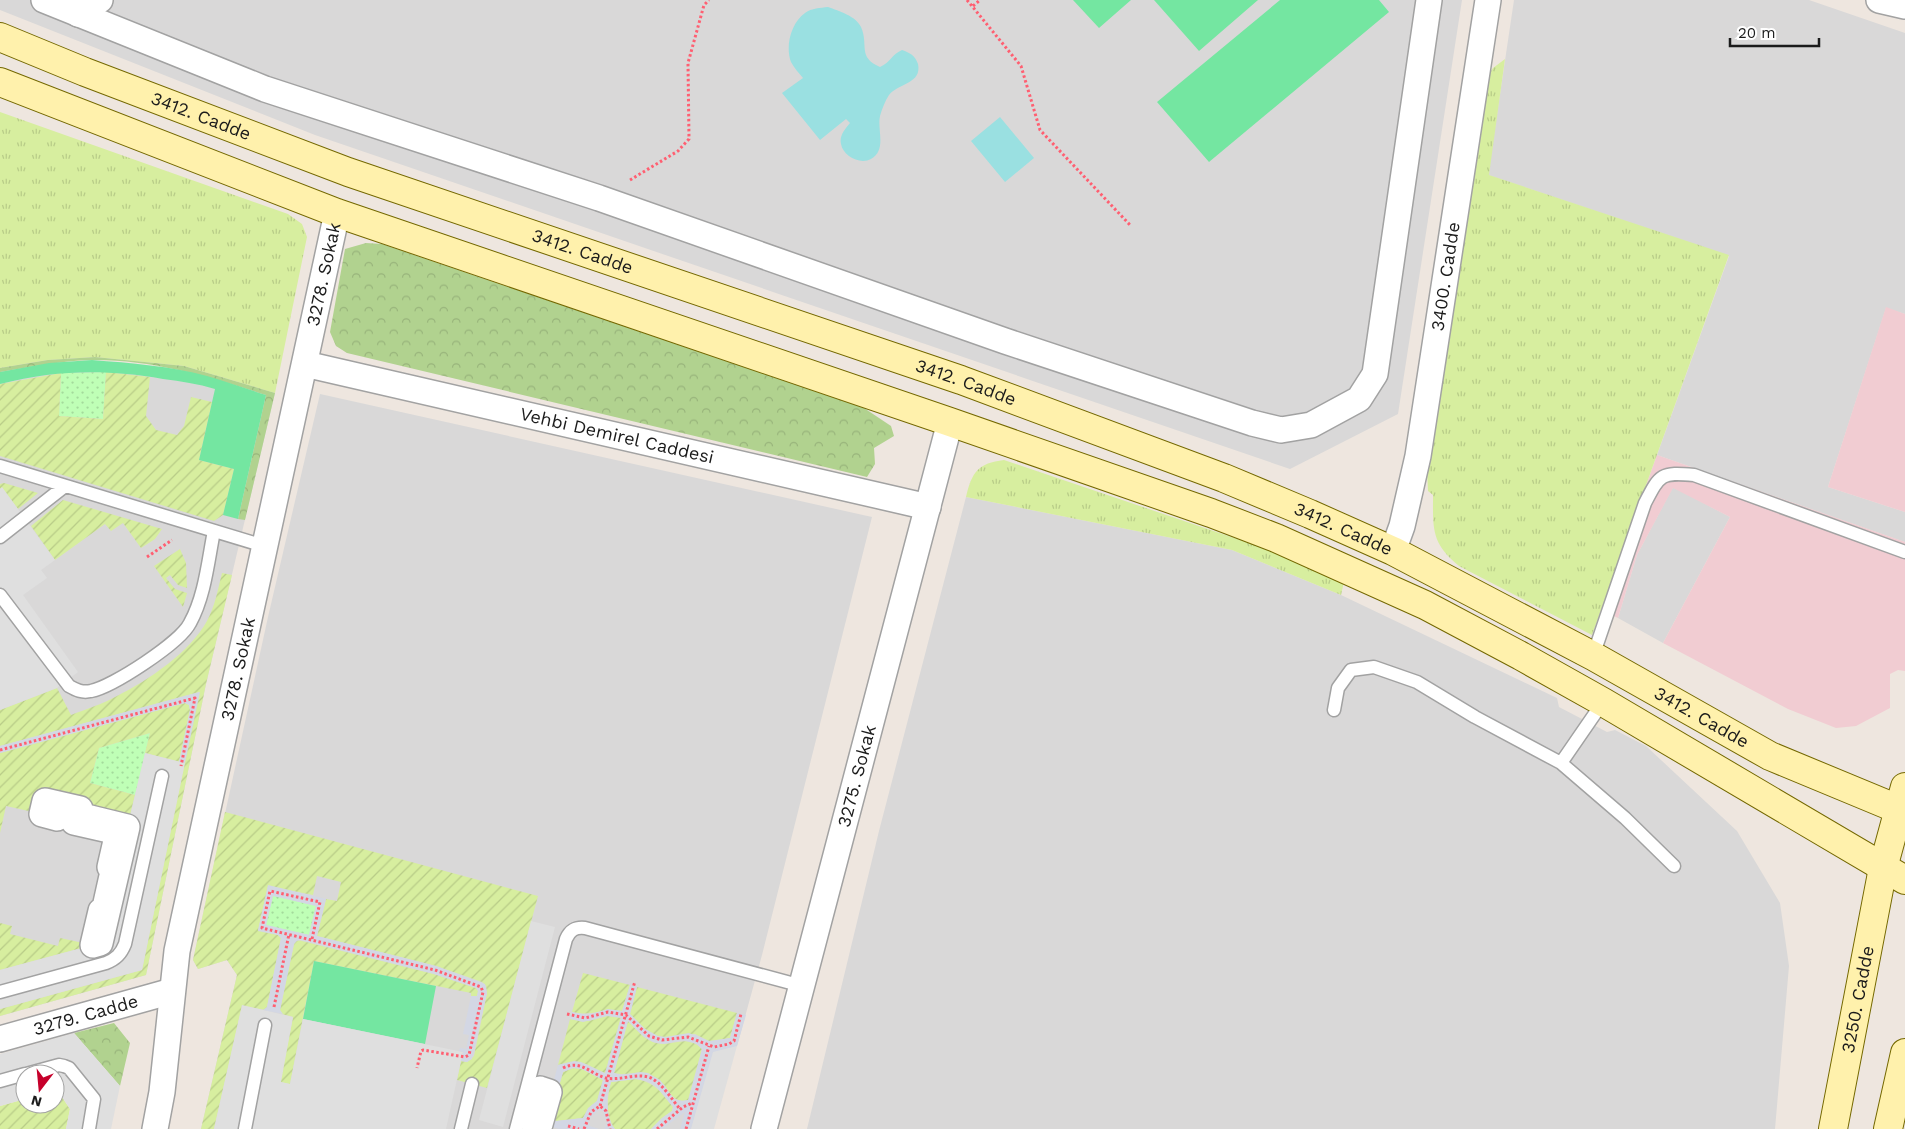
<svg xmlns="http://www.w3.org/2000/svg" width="1905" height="1129" viewBox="0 0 1905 1129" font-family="'Work Sans',sans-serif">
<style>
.residential{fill:#d9d8d8}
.commercial{fill:#f1ccd2}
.grass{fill:url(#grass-tufts)}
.forest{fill:url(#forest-crowns)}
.park{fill:url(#park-dots)}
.garden{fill:url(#garden-furrows)}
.pitch{fill:#74e6a1}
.parking{fill:#dfdfdf}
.plaza{fill:#d3d7e4;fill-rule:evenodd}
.water{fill:#9ae0e1}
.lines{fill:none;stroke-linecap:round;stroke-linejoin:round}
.lane-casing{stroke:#a2a2a2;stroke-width:15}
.street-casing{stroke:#a2a2a2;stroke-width:28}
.secondary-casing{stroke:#746800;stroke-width:30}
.path{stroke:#ff5f71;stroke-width:3;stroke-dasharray:2.5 2.5;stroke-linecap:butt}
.lane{stroke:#fff;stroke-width:12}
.street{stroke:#fff;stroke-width:25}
.secondary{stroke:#fff1ac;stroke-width:28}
.labels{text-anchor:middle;stroke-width:5;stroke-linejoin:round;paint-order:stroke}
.street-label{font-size:18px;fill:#1b1b1b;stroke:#fff}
</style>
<defs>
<pattern id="grass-tufts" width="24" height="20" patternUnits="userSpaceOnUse" patternTransform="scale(1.25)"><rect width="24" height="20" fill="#d7ee9f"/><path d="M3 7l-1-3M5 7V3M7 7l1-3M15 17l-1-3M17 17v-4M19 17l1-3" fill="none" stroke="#b8cc88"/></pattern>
<pattern id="forest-crowns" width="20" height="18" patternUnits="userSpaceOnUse" patternTransform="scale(1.25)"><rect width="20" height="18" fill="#b1d28f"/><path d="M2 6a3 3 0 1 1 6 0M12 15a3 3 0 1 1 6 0" fill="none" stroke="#98b47b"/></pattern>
<pattern id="park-dots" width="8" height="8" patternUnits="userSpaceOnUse" patternTransform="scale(1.25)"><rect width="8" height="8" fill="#bfffb6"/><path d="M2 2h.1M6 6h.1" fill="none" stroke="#a4da9c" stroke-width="1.8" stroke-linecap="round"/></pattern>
<pattern id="garden-furrows" width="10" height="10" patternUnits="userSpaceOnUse" patternTransform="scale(1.25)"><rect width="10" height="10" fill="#d7ee9f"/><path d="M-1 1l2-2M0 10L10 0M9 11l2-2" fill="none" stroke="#b8cc88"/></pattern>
</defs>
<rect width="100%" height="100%" fill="#eee6df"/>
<path class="residential" d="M 0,0 L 1462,0 L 1398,414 L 1290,469 L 315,135 L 0,10 Z
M 1514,0 L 1809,0 L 1905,33 L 1905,314 L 1886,308 L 1828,487 L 1905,512 L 1905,542 L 1657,455 L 1729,256 L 1488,175 Z
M 48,360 L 275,393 L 206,684 L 146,975 L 0,1016 L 0,368 Z
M 320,394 L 872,517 L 762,955 L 737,1046 L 713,1052 L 691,1129 L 201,1129 L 237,975 L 227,960 L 198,969 L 193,960 L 268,617 Z
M 1673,487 L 1730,517 L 1663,643 L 1618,618 L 1637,555 Z
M 966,497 L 1232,550 L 1341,595 L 1557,698 L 1559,707 L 1607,732 L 1615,730 L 1646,746 L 1737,831 L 1780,903 L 1789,966 L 1775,1129 L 807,1129 L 879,831 Z"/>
<path class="commercial" d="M 1886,307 L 1905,314 L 1905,512 L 1828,487 Z
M 1657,455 L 1905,542 L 1905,671 L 1898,670 L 1890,674 L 1890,708 L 1856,726 L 1836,728 L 1788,709 L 1663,643 L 1730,517 L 1673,488 L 1637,555 L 1618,618 L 1601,610 Z"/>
<path class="grass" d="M 1505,59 L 1489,175 L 1729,255 L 1592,635 L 1459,566 C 1431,543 1433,529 1433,495 L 1428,491 L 1427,470 L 1488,76 L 1493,68 Z
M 0,112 L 288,214 L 302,224 L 307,237 L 275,393 L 184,366 L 95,357 L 48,360 L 0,368 Z
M 1004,460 L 1255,545 L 1344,582 L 1341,595 L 1232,550 L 966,497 C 972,472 978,463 1004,460 Z"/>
<path class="forest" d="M 366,243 L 382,244 L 864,408 L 891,426 L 894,436 L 874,448 L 875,464 L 867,477 L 347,353 L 336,346 L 330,332 L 345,249 Z
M 95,357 L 184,366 L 275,393 L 245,520 L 238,519 L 266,395 C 210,377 151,359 91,360 C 60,361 30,367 0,372 L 0,368 L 48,360 Z
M 114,1023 L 130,1043 L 120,1086 L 74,1033 Z"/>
<path class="park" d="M 106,372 L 103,419 L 59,416 L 61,373 Z
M 150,733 L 135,795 L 90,783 L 99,748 Z
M 273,895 L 316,906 L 309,935 L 266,925 Z"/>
<path class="garden" d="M 106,372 L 150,377 L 146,416 L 156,430 L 177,435 L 184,426 L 191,397 L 212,402 L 199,460 L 234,469 L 223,515 L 214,521 L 0,456 L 0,384 L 61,373 L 59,416 L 103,419 Z
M 4,483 L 38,493 L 18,509 L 2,488 L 0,489 L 0,484 Z
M 63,500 L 162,529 L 155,539 L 141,548 L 123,523 L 111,531 L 105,524 L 55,560 L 31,526 Z
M 180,549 L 186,563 L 187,588 L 178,585 L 170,575 L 166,578 L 175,589 L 187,593 L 183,607 L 154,566 Z
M 222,573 L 232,575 L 206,684 L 146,975 L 0,1016 L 0,1009 L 142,970 L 199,692 L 0,746 L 0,710 L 57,688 L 71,715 C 86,709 103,704 117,696 C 149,680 190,652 207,621 C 215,606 218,589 222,573 Z
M 185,703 L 189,705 L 190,710 L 179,762 L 145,753 L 150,733 L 99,748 L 90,783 L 135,795 L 127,827 L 42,814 L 6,806 L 0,833 L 0,753 Z
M 225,812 L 538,896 L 487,1088 L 457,1080 L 461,1061 L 467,1062 L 474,1056 L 487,993 L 486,986 L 482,982 L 436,966 L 317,936 L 326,899 L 337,901 L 341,882 L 317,876 L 313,895 L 268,886 L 258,930 L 278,935 L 281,938 L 267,1007 L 265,1010 L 242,1006 L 214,1129 L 201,1129 L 237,975 L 227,960 L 198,969 L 193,960 Z
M 0,923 L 12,926 L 10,934 L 58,946 L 60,938 L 93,945 L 0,970 Z
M 298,940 L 434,974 L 476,988 L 478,991 L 477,997 L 471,996 L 471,993 L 314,961 L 290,1084 L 280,1082 L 293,1017 L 282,1014 L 280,1010 L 294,944 Z
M 583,973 L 630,985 L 622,1011 C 603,1008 591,1017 572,1012 Z
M 637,987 L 737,1013 L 730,1038 L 715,1041 L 709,1041 L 695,1034 L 665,1037 L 657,1036 L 645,1029 L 630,1014 Z
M 607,1016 L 621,1017 L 605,1074 C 586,1064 581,1058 558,1065 L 570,1019 L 589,1021 Z
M 628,1021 C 635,1028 643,1038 653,1042 C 671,1049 686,1032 702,1049 L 689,1100 C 669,1104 671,1088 659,1080 C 639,1066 632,1077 614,1073 Z
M 573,1068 L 582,1069 L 603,1080 L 597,1101 L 592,1105 L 583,1118 L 556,1121 L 552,1119 L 551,1115 L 563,1072 Z
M 636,1079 C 656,1083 661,1092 673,1107 L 672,1111 L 662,1118 L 651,1129 L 615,1129 C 605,1115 607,1098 611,1082 Z
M 55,1093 L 60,1094 L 70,1109 L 66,1129 L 0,1129 L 0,1106 L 25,1099 L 25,1104 L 55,1104 Z"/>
<path class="pitch" d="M 1073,0 L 1131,0 L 1099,28 Z
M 1154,0 L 1258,0 L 1199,51 Z
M 1280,0 L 1379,0 L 1389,12 L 1209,162 L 1157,102 Z
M 92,360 C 131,363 170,366 207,376 C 227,382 247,389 266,395 L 238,519 L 223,515 L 234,469 L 199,460 L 215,389 C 198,384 181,381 163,379 C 105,369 57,370 0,384 L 0,372 L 49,363 Z
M 314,961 L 436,986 L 425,1044 L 303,1019 Z"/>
<path class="parking" d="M 2,487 L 55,560 L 41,570 L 47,578 L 23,595 L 78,672 L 57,688 L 0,710 L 0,489 Z
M 145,753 L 185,763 L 142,970 L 0,1009 L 0,970 L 100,943 Z
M 531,921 L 555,927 L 503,1127 L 479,1120 Z
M 242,1005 L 293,1017 L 281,1082 L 290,1084 L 303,1019 L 463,1052 L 446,1129 L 214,1129 Z
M 74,1033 L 120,1086 L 111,1129 L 66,1129 L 70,1109 L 60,1094 L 55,1093 L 55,1074 L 25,1074 L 25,1099 L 0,1106 L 0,1054 Z
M 737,1046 L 714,1129 L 691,1129 L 713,1051 Z"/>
<path class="plaza" d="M 200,692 L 185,763 L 179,762 L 190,710 L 189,705 L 185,703 L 0,753 L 0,746 Z
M 268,885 L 326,899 L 317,936 L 436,966 L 485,984 L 487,993 L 472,1059 L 467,1062 L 461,1061 L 463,1052 L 459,1051 L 460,1048 L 466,1049 L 469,1035 L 463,1034 L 471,996 L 477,996 L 478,991 L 476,988 L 434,974 L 301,940 L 296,941 L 294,944 L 280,1010 L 283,1014 L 263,1010 L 267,1007 L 281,938 L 278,935 L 258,931 ZM 273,896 L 316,906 L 309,935 L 266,925 Z
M 630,985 L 637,987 L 630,1014 L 645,1029 L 658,1036 L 665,1037 L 689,1033 L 709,1041 L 730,1038 L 737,1013 L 746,1015 L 737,1046 L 713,1052 L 691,1129 L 680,1129 L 685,1112 L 662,1129 L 651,1129 L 662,1118 L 672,1111 L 673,1107 L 656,1086 L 647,1081 L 636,1079 L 611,1082 L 607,1096 L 608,1111 L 611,1124 L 615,1129 L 604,1129 L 607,1123 L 603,1111 L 599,1110 L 590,1118 L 588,1122 L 590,1126 L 599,1129 L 559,1129 L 542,1124 L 558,1065 L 574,1061 L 581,1062 L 605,1073 L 621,1018 L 607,1016 L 583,1022 L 570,1019 L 572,1012 L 588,1015 L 608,1009 L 622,1011 ZM 628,1021 L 644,1037 L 653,1042 L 664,1044 L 682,1040 L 697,1044 L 702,1049 L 688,1100 L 682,1101 L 676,1100 L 671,1095 L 660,1080 L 648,1073 L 641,1072 L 621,1075 L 614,1073 ZM 573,1068 L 582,1069 L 603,1080 L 597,1101 L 588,1108 L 583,1118 L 556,1121 L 552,1118 L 551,1115 L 563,1072 Z"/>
<path class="water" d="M 828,7 C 839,11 856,16 861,27 C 869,45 857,57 880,67 C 891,62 891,55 902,50 C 910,53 915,55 918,64 C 922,84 899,83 889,95 C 885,101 882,109 880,116 C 877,130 887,150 871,159 C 860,165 843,156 841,144 C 839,136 845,129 850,123 L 846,119 L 820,140 L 782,93 L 803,78 C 799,73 794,68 791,62 C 785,46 791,23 805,13 C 812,8 820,8 828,7 Z
M 1000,117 L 1034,158 L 1005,182 L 971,141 Z"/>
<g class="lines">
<defs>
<path id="lane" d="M 0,466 L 264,546
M 0,537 L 65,486
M 0,595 L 69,686 C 76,690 82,693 91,691 C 112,687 180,643 190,623 C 205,596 208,561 214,531
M 1593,656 L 1645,503 C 1660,474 1661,472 1694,475 L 1905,552
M 1334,710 L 1338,688 L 1351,670 L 1374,667 L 1417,682 L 1475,717 L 1561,763 L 1625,818 L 1674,866
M 1561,763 L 1603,702
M 0,992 L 106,963 C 116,959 121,954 125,944 L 162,776
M 26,1074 L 59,1065 L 64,1066 L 69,1068 L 94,1099 L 89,1129
M 0,1081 L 25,1074
M 245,1129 L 265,1025
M 461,1129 L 472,1084
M 516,1129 L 566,939 C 570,930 575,927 585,928 L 802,986"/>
<g id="street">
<path d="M 44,0 L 265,89 L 599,198 L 1005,341 L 1252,423 L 1281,430 L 1311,425 L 1359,399 L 1375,374 L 1429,0"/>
<path d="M 1879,0 L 1905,6"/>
<path d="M 78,14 L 100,0"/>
<path id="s1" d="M 305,364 L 928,507"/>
<path id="s2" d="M 1393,551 L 1402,526 L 1418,456 L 1488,0"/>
<path d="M 45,801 L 80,809 L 78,815 L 127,827 L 100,943 L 93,945 L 101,911 L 104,912 L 114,867 L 110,867 L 118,832 L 74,822 L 75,818 L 58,813 L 57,818 L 42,814 Z"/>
<path id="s3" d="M 0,1039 L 172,991"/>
<path d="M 540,1089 L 549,1092 L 540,1124 L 532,1121 Z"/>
<path id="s4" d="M 155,1129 L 162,1092 L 177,951 L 337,213"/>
<path id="s5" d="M 764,1129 L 950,422"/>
</g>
<g id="secondary">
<path id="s6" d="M 0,37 L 85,72 L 348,172 L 961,380 L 1224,478 L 1310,514 L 1393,551 L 1593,656 L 1770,756 L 1905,812"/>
<path d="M 0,82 L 337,213 L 950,422 L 1211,513 L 1276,538 L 1425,605 L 1521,656 L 1603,702 L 1905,880"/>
<path id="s7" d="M 1833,1129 L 1883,868 L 1905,787"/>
<path d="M 1888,1129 L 1905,1053"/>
</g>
</defs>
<use href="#lane" class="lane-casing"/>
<use href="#street" class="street-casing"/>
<use href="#secondary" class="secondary-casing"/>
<path class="path" d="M 967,0 L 1021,66 L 1040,130 L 1131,226
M 973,6 L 980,0
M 630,180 L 678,151 L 689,139 L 688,63 L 704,5 L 709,0
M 147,557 L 172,540
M 0,750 L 195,698 L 181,766
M 312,939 L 320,902 L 270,891 L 262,928 L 435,970 L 481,987 L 483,992 L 469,1055 L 465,1057 L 423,1050 L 421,1051 L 417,1068
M 274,1007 L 289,934
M 567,1014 L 585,1018 L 608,1012 L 626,1015 L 649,1036 L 662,1040 L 688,1037 L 714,1047 L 729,1044 L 734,1041 L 741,1014
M 563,1068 C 581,1059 590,1074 606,1078 C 621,1081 637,1072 651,1078 C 663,1084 672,1100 680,1109
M 600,1106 L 635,981
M 568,1126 L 579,1129
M 584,1129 L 591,1112 L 600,1106 L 606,1111 L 610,1129
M 657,1129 L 683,1107 L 692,1103
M 686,1129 L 709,1046"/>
<use href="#lane" class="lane"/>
<use href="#street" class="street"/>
<use href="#secondary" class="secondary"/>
</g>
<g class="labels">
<g class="street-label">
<text dy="6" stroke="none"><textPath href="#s6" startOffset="216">3412. Cadde</textPath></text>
<text dy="6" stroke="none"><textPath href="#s6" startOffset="621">3412. Cadde</textPath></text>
<text dy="6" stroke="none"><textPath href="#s4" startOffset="872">3278. Sokak</textPath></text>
<text dy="6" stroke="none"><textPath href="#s2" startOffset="280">3400. Cadde</textPath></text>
<text dy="6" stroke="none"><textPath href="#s6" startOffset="1026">3412. Cadde</textPath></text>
<text dy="6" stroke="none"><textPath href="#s1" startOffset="320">Vehbi Demirel Caddesi</textPath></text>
<text dy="6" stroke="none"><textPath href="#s6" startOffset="1431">3412. Cadde</textPath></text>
<text dy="6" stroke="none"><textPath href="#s4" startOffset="468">3278. Sokak</textPath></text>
<text dy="6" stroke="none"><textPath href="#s6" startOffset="1836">3412. Cadde</textPath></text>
<text dy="6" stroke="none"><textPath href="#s5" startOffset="365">3275. Sokak</textPath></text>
<text dy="6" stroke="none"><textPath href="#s7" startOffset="132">3250. Cadde</textPath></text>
<text dy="6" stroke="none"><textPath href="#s3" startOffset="89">3279. Cadde</textPath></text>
</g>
</g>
<g transform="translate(40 1089) rotate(196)"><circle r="24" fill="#ffffff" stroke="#a4a4a4"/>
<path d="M0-4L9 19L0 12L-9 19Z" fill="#c6002b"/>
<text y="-8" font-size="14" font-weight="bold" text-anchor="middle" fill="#1b1b1b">N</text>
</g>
<path d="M1730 38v8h89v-8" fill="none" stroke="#1b1b1b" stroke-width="2.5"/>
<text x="1738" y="38" font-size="15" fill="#1b1b1b" stroke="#ffffff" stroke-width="4" paint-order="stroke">20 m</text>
</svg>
